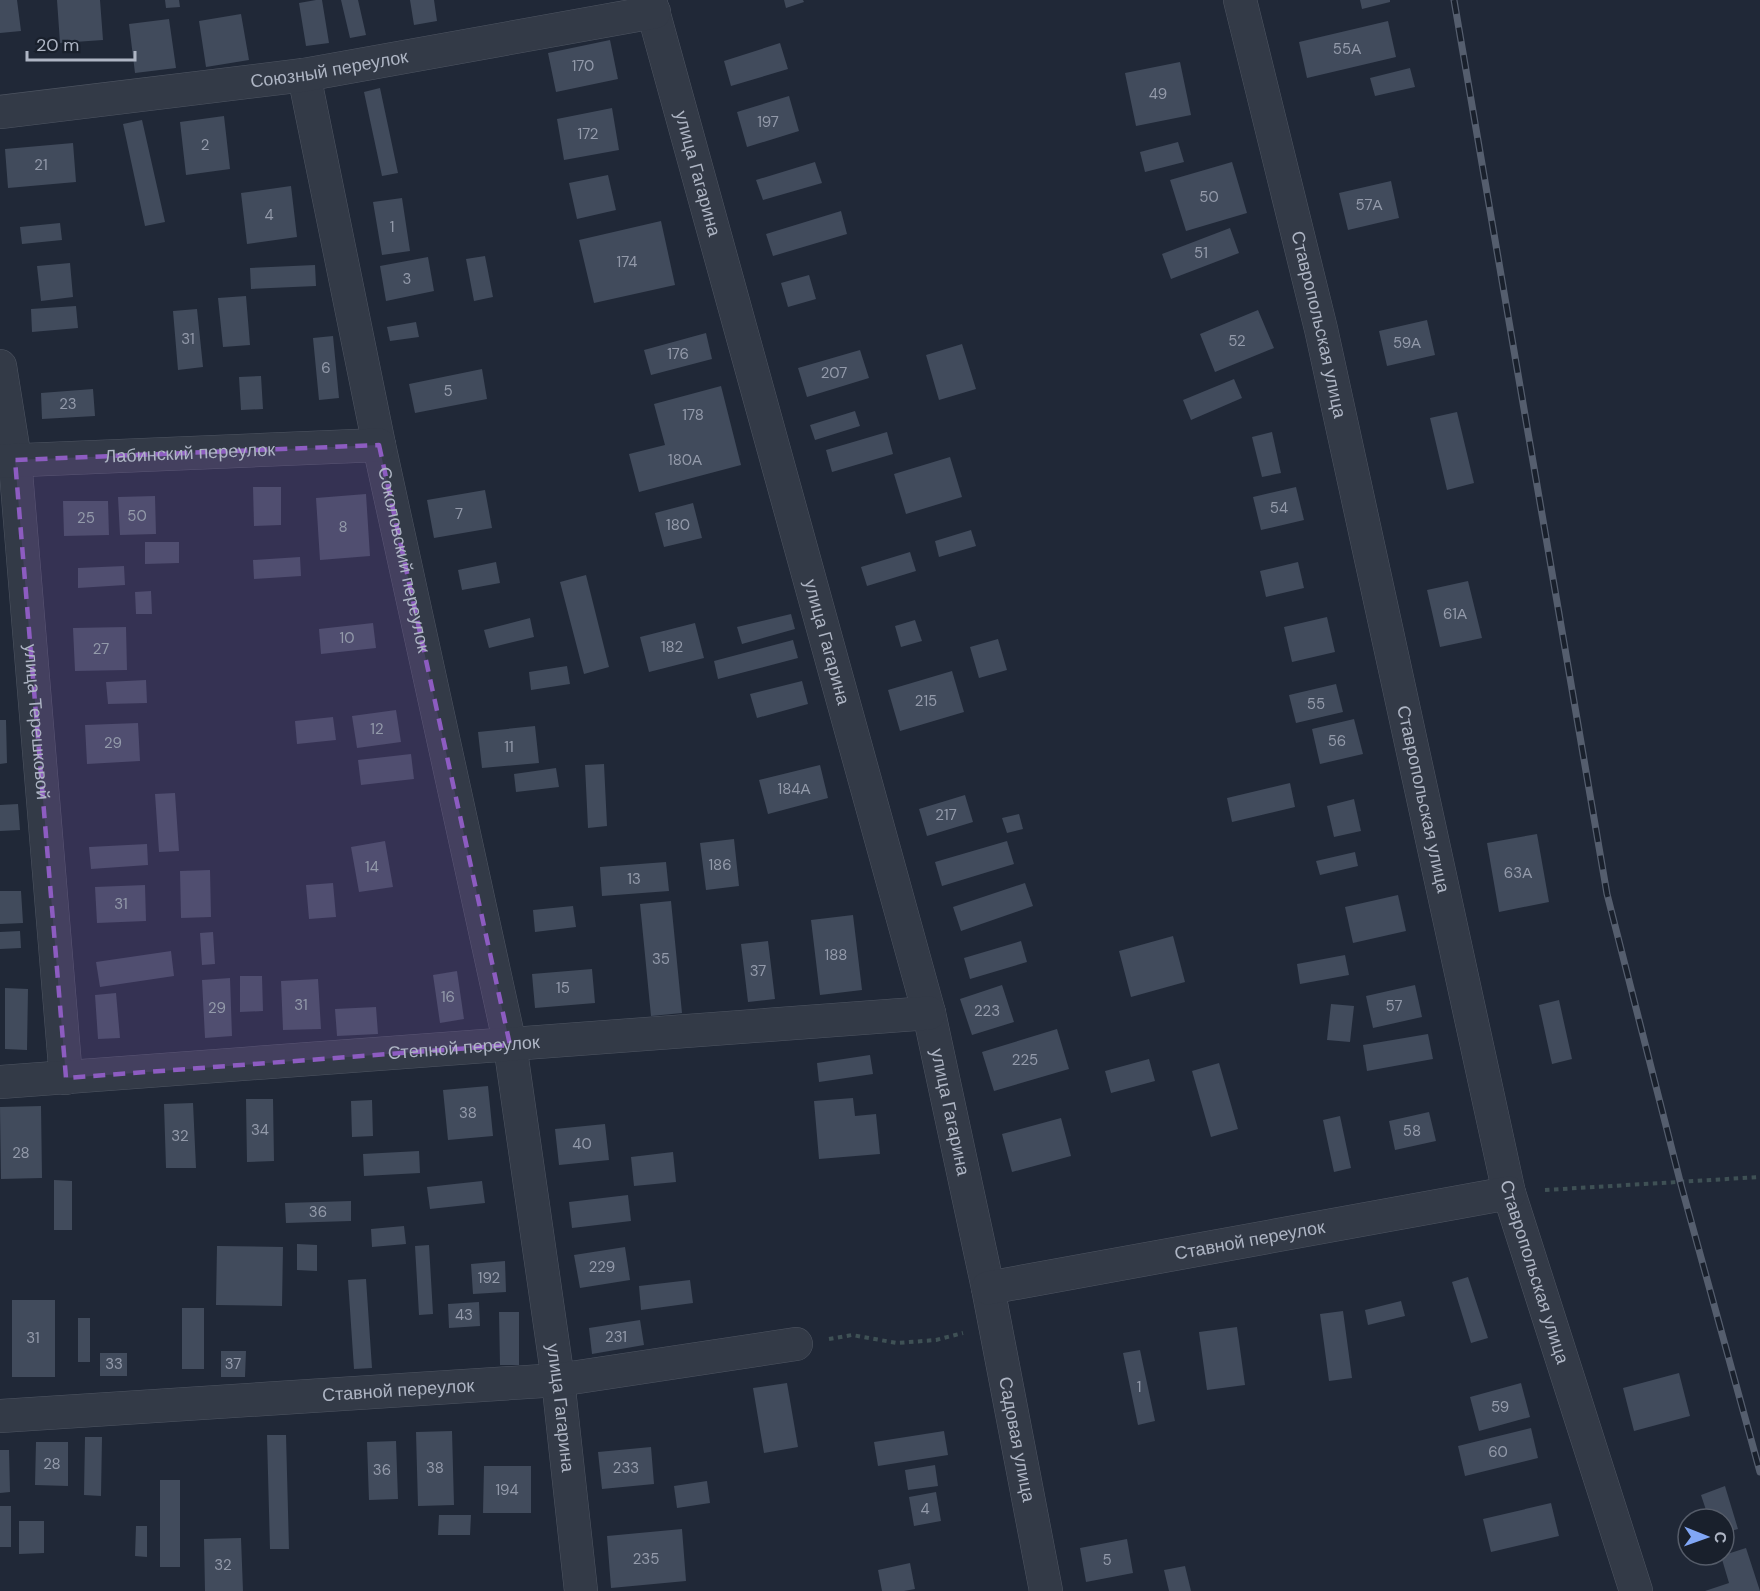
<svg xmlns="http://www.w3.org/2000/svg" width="1760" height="1591" font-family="'DM Sans',sans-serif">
  <rect width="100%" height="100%" fill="#202837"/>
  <path fill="#414b5c" d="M0,0h17l4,31 -21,2z
    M57,0h43l3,40 -43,3z
    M165,0h14l1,7 -14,1z
    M316,0h6l7,43 -23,3 -7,-43z
    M341,0h17l8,35 -16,3z
    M410,0h24l3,21 -23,4z
    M784,0h19l1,2 -18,6z
    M1360,0h30v2l-28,7z
    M241,14l8,46 -43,7 -7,-46z
    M169,19l7,49 -41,5 -6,-49z
    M1388,21l8,36 -89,21 -8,-36z
    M610,40l8,39 -62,13 -8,-39z
    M780,43l8,26 -57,17 -7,-25z
    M1180,62l11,53 -55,11 -11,-53z
    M1410,68l5,19 -40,9 -5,-18z
    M380,88l18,85 -16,3 -18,-84z
    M789,96l10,35 -52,16 -10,-35z
    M612,108l7,42 -55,10 -7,-41z
    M224,116l6,53 -44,6 -6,-53z
    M142,120l23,102 -20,4 -22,-102z
    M1178,142l6,20 -39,10 -5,-20z
    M73,143l3,39 -68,6 -3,-39z
    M815,162l7,21 -59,17 -7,-20z
    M1232,162l15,51 -61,18 -16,-51z
    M608,175l8,35 -39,9 -8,-36z
    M1391,181l8,37 -51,12 -9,-37z
    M291,186l6,51 -50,7 -6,-51z
    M402,198l8,53 -28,4 -9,-53z
    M841,211l6,23 -74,22 -7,-22z
    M661,221l14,64 -81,18 -15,-63z
    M60,223l2,17 -40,4 -2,-17z
    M1230,228l9,25 -68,26 -9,-25z
    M485,256l8,41 -19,4 -8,-42z
    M428,257l6,34 -48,10 -6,-35z
    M70,263l3,34 -32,4 -4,-35z
    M315,265l1,21 -65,3 -1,-21z
    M809,275l7,24 -28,8 -7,-24z
    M246,296l4,49 -27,2 -5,-49z
    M76,306l2,22 -46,4 -1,-23z
    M197,309l6,58 -25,3 -5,-59z
    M1258,310l16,38 -59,24 -15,-38z
    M1427,320l8,35 -48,11 -8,-35z
    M416,322l3,15 -29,4 -3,-14z
    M706,333l6,26 -61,16 -7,-25z
    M333,336l6,62 -20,2 -6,-62z
    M962,344l14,45 -37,11 -13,-45z
    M860,350l9,28 -62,19 -9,-29z
    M482,369l5,30 -72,14 -6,-29z
    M261,376l2,33 -22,1 -2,-33z
    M1234,379l8,19 -51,22 -8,-20z
    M721,386l20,79 -102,27 -10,-38 36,-9 -11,-41z
    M93,389l2,27 -53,3 -1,-26z
    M855,411l5,15 -45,14 -5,-15z
    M1457,412l17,71 -27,7 -17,-72z
    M887,432l6,22 -61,18 -6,-22z
    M1272,432l9,41 -19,4 -10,-40z
    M950,457l12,40 -56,17 -12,-40z
    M253,487h28v38l-27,1z
    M1296,487l8,33 -43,10 -8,-33z
    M485,490l7,38 -58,10 -7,-38z
    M366,494l4,62 -50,4 -4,-62z
    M155,496l1,38 -36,1 -2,-38z
    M63,501h45l1,34 -45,1z
    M693,503l9,35 -38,9 -9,-34z
    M971,530l5,16 -37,11 -4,-16z
    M145,542h34v21l-34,1z
    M910,552l6,19 -49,15 -6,-19z
    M300,557l1,19 -47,3 -1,-19z
    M496,562l4,21 -38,7 -4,-20z
    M1298,562l6,26 -38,9 -6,-26z
    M124,566l1,19 -47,3v-20z
    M586,575l23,92 -25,7 -24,-92z
    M1468,581l14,57 -42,9 -13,-57z
    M151,591l1,23h-16l-1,-22z
    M791,614l4,15 -53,15 -5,-17z
    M1327,617l8,35 -43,10 -8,-35z
    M530,618l4,19 -45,11 -5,-18z
    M915,620l7,21 -21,6 -6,-21z
    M373,623l3,25 -55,6 -2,-25z
    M695,623l9,35 -55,14 -9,-35z
    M126,627l1,43 -52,1 -2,-43z
    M998,639l9,31 -28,8 -9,-31z
    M793,640l5,18 -80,21 -4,-18z
    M567,666l3,18 -39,6 -2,-18z
    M952,671l12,41 -64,19 -12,-41z
    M146,680l1,23 -39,1 -2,-22z
    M802,681l6,23 -51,14 -7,-24z
    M1336,684l7,28 -47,11 -7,-28z
    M396,710l5,32 -44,6 -5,-32z
    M333,717l3,23 -39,4 -2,-23z
    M1354,719l9,35 -43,10 -8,-35z
    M0,720h6l1,43 -7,1z
    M138,723l2,38 -53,3 -2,-39z
    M535,726l4,37 -57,5 -4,-36z
    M411,754l3,25 -53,6 -3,-25z
    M604,764l3,62 -19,2 -3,-63z
    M820,765l8,33 -60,16 -9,-34z
    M556,768l3,19 -43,5 -2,-18z
    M1290,783l5,24 -63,15 -5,-24z
    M175,793l4,58 -20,1 -4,-58z
    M965,795l8,27 -46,14 -8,-27z
    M1354,799l7,32 -27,6 -7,-31z
    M18,804l2,26 -20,1v-26z
    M1019,814l4,15 -16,4 -5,-15z
    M1537,834l12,68 -50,10 -12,-69z
    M734,839l5,47 -33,4 -6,-47z
    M385,841l8,46 -34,5 -8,-45z
    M1007,841l7,23 -72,22 -7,-24z
    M147,844l1,21 -57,4 -2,-22z
    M1355,852l3,14 -38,9 -4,-14z
    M666,862l3,29 -67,5 -2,-29z
    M210,870l1,47 -30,1 -1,-47z
    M333,883l3,34 -27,2 -3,-34z
    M1025,883l8,23 -72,25 -8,-24z
    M145,885l1,36 -49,2 -2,-36z
    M0,891h21l2,32 -23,1z
    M1398,895l8,36 -53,12 -8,-36z
    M671,901l11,112 -31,3 -11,-112z
    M573,906l3,21 -41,5 -2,-22z
    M853,915l9,75 -42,5 -9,-75z
    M20,931l1,17 -21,1v-17z
    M213,932l2,32 -13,1 -2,-32z
    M1173,936l12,46 -54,15 -12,-46z
    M768,941l7,58 -27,3 -7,-58z
    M1021,941l6,21 -57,17 -6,-21z
    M171,951l3,25 -74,11 -4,-25z
    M1345,955l4,20 -49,9 -3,-20z
    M592,969l3,34 -60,5 -3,-34z
    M457,971l7,48 -24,4 -7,-48z
    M240,976h22l1,35 -23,1z
    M230,978l2,58 -27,2 -3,-58z
    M318,979l3,50 -38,1 -2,-49z
    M1002,985l12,37 -42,13 -12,-36z
    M1415,985l7,32 -49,11 -7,-32z
    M5,988l23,1 -1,61 -22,-1z
    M116,993l4,45 -22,1 -3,-44z
    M1559,1000l13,59 -20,5 -13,-59z
    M1331,1004l23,2 -4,36 -23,-2z
    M376,1007l2,27 -41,2 -2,-27z
    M1057,1029l12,40 -75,22 -12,-39z
    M1428,1034l5,25 -66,12 -4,-26z
    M870,1055l3,19 -54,8 -2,-19z
    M1149,1059l6,22 -44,12 -6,-22z
    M1219,1063l19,66 -27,8 -19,-66z
    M488,1086l5,50 -45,4 -5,-50z
    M853,1098l2,18 21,-2 4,40 -61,5 -5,-58z
    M246,1099h27l1,62 -27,1z
    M372,1100l1,36 -21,1 -1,-36z
    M193,1103l3,65h-30l-2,-64z
    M41,1106l1,72 -41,1 -1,-72z
    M1429,1112l7,29 -41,9 -6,-29z
    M1340,1116l11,52 -17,4 -11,-52z
    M1061,1118l10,38 -59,16 -10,-38z
    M605,1124l4,36 -50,5 -4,-36z
    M419,1151l1,22 -56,3 -1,-22z
    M673,1152l3,30 -42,4 -3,-29z
    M54,1180l18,1v49h-18z
    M482,1181l3,22 -55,6 -3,-22z
    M628,1195l3,26 -59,7 -3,-26z
    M351,1201v20l-65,2 -1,-20z
    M404,1226l2,18 -34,3 -1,-18z
    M297,1244l20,1v26l-20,-1z
    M429,1245l4,69 -14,1 -4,-69z
    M217,1246l66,1 -1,59 -66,-1z
    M625,1247l5,33 -50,8 -6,-33z
    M505,1261l1,31 -33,2 -2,-30z
    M1468,1277l20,61 -17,5 -19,-61z
    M366,1279l6,89 -18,1 -6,-89z
    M690,1280l3,23 -52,7 -2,-24z
    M12,1300h43v77h-43z
    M1401,1301l4,15 -37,9 -3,-15z
    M479,1302l1,24 -31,2 -1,-24z
    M182,1308h22v61h-22z
    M1343,1311l9,67 -23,3 -9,-67z
    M499,1312h20v53h-19z
    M78,1318h12v44h-12z
    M640,1320l4,25 -52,9 -3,-26z
    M1237,1327l8,58 -38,5 -8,-58z
    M1140,1350l15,71 -17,4 -15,-72z
    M221,1351h25l-1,26h-24z
    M100,1353h27v23h-27z
    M1679,1373l11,43 -56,15 -11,-43z
    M787,1383l11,64 -34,6 -11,-65z
    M1521,1383l9,34 -51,14 -9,-34z
    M1531,1428l7,30 -73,18 -7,-30z
    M452,1431l2,74 -36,1 -2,-74z
    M944,1431l4,24 -70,11 -4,-24z
    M267,1435h19l3,114h-19z
    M85,1437h17l-1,59 -17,-1z
    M396,1441l2,58 -29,1 -2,-58z
    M36,1442h32v44l-33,-1z
    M651,1447l3,37 -52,5 -4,-37z
    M0,1450h9l1,42 -10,1z
    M935,1465l3,21 -30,4 -3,-20z
    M484,1466h47v47h-48z
    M160,1480h20v87h-20z
    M707,1481l3,22 -33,5 -3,-22z
    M1725,1486l13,43 -14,4v-14h-15l-8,-24z
    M936,1492l5,29 -27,5 -5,-29z
    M1551,1503l8,33 -68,16 -8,-33z
    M0,1506h11v41h-11z
    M439,1515h32l-1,20h-32z
    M19,1521h25v32l-25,1z
    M136,1526h11v31l-12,-1z
    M682,1529l4,52 -75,7 -4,-52z
    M241,1538l2,53h-38l-1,-52z
    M1127,1539l6,34 -47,9 -6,-34z
    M1746,1548l14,43h-55l24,-8 -8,-27z
    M910,1563l5,26 -11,2h-22l-4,-21z
    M1185,1566l6,25h-22l-5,-21z"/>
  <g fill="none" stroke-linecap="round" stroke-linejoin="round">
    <g stroke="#4e5562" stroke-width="34">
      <g id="minor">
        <path id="s1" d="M650,0l279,1013 59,275 58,303"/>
        <path id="s2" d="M1240,0l81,329 188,864 127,398"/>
        <path id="s3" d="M304,75l75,370 131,600 48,335 23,211"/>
        <path id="s4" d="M0,112l304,-37 350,-63"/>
        <path id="s5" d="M0,366l15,94 51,618"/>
        <path id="s6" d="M0,461l379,-16"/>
        <path id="s7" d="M0,1082l929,-69"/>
        <path id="s8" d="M988,1288l521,-95"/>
        <path id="s9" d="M0,1416l558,-36 238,-36"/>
      </g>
    </g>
    <path stroke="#3f5155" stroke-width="4" stroke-dasharray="4.5 4.5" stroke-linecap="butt" d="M1545,1190l215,-13
      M829,1339l23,-4 45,8 39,-3 27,-7"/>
    <use href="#minor" stroke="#333a47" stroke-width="33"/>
    <g stroke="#555e6e" stroke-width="7">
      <path id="rail" d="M1454,0l153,894 73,287 80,291"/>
    </g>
    <use href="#rail" stroke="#19202c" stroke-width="4.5" stroke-dasharray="14" stroke-linecap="butt"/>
  </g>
  <path fill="#8d5cc1" fill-opacity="0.2" stroke="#8d5cc1" stroke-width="4.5" stroke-dasharray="12 8" stroke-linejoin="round" d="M379,445l131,600 -444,33 -51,-618z"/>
  <g text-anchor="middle" stroke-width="5" stroke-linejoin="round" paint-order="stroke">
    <g font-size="15" fill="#939aaa">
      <text x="1347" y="54">55А</text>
      <text x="583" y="71">170</text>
      <text x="1158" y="99">49</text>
      <text x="768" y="127">197</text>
      <text x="588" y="139">172</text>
      <text x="205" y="150">2</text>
      <text x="41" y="170">21</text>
      <text x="1209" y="202">50</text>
      <text x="1369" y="210">57А</text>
      <text x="269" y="220">4</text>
      <text x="392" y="232">1</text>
      <text x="1201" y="258">51</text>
      <text x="627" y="267">174</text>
      <text x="407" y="284">3</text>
      <text x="188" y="344">31</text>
      <text x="1237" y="346">52</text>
      <text x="1407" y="348">59А</text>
      <text x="678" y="359">176</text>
      <text x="326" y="373">6</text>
      <text x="834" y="378">207</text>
      <text x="448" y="396">5</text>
      <text x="68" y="409">23</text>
      <text x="693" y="420">178</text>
      <text x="685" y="465">180А</text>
      <text x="1279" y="513">54</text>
      <text x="459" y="519">7</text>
      <text x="137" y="521">50</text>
      <text x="86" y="523">25</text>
      <text x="678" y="530">180</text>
      <text x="343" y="532">8</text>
      <text x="1455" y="619">61А</text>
      <text x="347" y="643">10</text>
      <text x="672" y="652">182</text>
      <text x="101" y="654">27</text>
      <text x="926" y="706">215</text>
      <text x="1316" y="709">55</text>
      <text x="377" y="734">12</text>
      <text x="1337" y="746">56</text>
      <text x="113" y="748">29</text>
      <text x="509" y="752">11</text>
      <text x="794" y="794">184А</text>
      <text x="946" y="820">217</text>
      <text x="720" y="870">186</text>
      <text x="372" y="872">14</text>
      <text x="1518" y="878">63А</text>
      <text x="634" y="884">13</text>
      <text x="121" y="909">31</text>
      <text x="836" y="960">188</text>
      <text x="661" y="964">35</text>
      <text x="758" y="976">37</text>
      <text x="563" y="993">15</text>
      <text x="448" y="1002">16</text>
      <text x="301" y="1010">31</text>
      <text x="1394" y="1011">57</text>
      <text x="217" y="1013">29</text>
      <text x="987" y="1016">223</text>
      <text x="1025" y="1065">225</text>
      <text x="468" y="1118">38</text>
      <text x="260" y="1135">34</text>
      <text x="1412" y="1136">58</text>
      <text x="180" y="1141">32</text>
      <text x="582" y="1149">40</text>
      <text x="21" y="1158">28</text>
      <text x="318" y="1217">36</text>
      <text x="602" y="1272">229</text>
      <text x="489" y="1283">192</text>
      <text x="464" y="1320">43</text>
      <text x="616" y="1342">231</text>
      <text x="33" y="1343">31</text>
      <text x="114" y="1369">33</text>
      <text x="233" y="1369">37</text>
      <text x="1139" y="1392">1</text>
      <text x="1500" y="1412">59</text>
      <text x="1498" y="1457">60</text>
      <text x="52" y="1469">28</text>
      <text x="435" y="1473">38</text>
      <text x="626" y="1473">233</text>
      <text x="382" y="1475">36</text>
      <text x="507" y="1495">194</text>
      <text x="925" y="1514">4</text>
      <text x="646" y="1564">235</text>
      <text x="1107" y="1565">5</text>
      <text x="223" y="1570">32</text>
    </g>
    <g font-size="18" fill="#aeb5c4" stroke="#19202c">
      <text dy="6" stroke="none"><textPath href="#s4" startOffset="332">Союзный переулок</textPath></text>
      <text dy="6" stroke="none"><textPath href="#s1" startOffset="180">улица Гагарина</textPath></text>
      <text dy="6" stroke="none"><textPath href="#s2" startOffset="334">Ставропольская улица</textPath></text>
      <text dy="6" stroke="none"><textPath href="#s6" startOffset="190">Лабинский переулок</textPath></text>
      <text dy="6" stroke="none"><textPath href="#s3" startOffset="495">Соколовский переулок</textPath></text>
      <text dy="6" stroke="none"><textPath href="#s1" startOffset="666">улица Гагарина</textPath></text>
      <text dy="6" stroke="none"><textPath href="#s5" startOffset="358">улица Терешковой</textPath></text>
      <text dy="6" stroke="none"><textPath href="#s2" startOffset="820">Ставропольская улица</textPath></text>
      <text dy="6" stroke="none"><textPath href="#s7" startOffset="465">Степной переулок</textPath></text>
      <text dy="6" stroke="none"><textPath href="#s1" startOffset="1152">улица Гагарина</textPath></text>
      <text dy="6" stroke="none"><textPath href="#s8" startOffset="266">Ставной переулок</textPath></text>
      <text dy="6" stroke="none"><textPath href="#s2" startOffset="1306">Ставропольская улица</textPath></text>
      <text dy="6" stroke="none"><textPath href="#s9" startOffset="399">Ставной переулок</textPath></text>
      <text dy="6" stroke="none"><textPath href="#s3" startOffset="1358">улица Гагарина</textPath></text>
      <text dy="6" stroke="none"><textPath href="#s1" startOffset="1486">Садовая улица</textPath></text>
    </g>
  </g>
  <g transform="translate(1706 1537) rotate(91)"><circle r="28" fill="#19202c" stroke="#555c69" stroke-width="1.5"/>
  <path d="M0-4.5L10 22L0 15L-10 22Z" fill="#81a7f6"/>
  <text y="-9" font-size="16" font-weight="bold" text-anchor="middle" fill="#aeb5c4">С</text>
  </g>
  <path d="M27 51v9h108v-9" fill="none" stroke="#aeb5c4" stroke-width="3"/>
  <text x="36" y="51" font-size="18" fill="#aeb5c4" stroke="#19202c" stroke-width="4.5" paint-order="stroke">20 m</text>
</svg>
